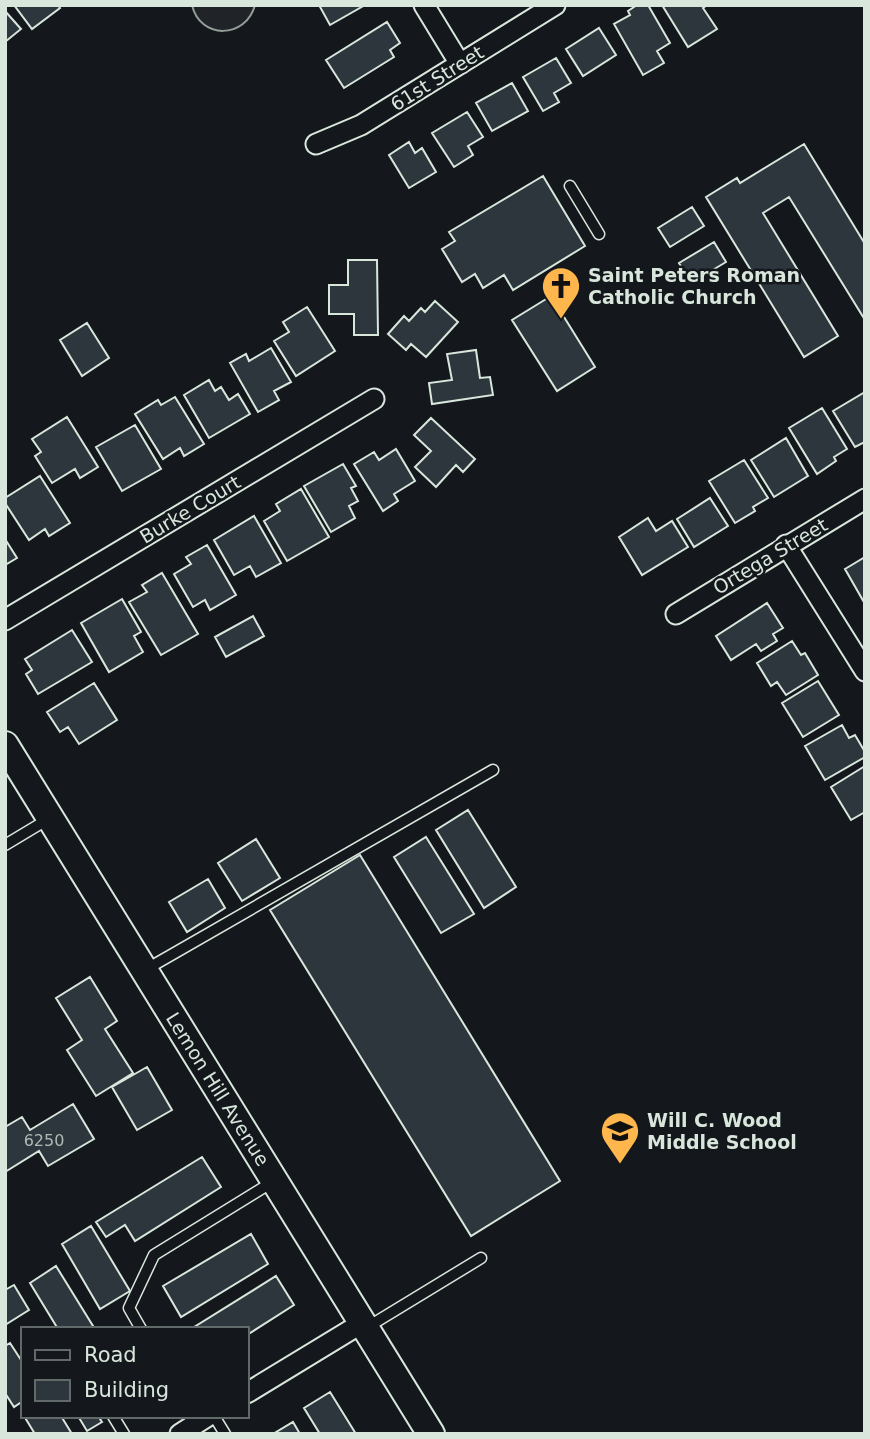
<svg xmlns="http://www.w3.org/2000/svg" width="870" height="1439" font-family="'DejaVu Sans',sans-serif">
  <rect width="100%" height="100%" fill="#14181c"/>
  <path fill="#202428" stroke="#939e99" stroke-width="2" d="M192,5h63c-9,34 -55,35 -63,0z"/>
  <path fill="#2c363c" stroke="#d8e6dc" stroke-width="2" d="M14,5h44l2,3 -28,21z
    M319,5h46l-35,20z
    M637,5h11l22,38 -13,8 7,12 -21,12 -29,-51 16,-9 -2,-4z
    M662,5h45l-4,3 14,21 -29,18z
    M5,11l16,18 -16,13z
    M387,22l13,21 -10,7 4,7 -50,31 -18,-28z
    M599,28l17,27 -33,21 -17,-27z
    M556,58l15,25 -17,10 5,9 -16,9 -20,-34z
    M512,83l16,28 -36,20 -16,-28z
    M467,112l16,25 -15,9 5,9 -19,12 -22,-34z
    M409,142l6,11 7,-5 14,24 -27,16 -20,-33z
    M804,144l61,100v76l-76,-123 -26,16 75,123 -34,21 -98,-160 31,-19 3,5z
    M543,176l42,70 -72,44 -9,-15 -21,13 -8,-14 -13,8 -20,-33 13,-8 -6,-9z
    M692,207l12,19 -34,21 -12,-19z
    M714,242l12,20 -35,21 -12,-20z
    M348,260h29l1,75h-24v-21h-25v-29h19z
    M551,296l44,71 -38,24 -45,-71z
    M435,301l23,21 -32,35 -15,-13 -5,6 -18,-16 16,-18 5,5 12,-13 4,4z
    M307,307l28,44 -39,25 -22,-35 15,-9 -6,-10z
    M87,323l22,35 -27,18 -22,-36z
    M271,348l20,34 -17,9 5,9 -21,12 -28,-49 16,-9 3,7z
    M476,350l4,28 10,-1 3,18 -61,9 -3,-21 23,-3 -5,-26z
    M209,380l6,11 6,-4 8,13 9,-6 12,20 -41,24 -25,-43z
    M865,392v50l-10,5 -22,-36z
    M175,397l29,47 -20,12 -4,-8 -17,11 -28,-45 23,-14 3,5z
    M822,408l25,41 -13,8 2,4 -19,13 -28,-46z
    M67,417l31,50 -18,11 -5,-9 -23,14 -17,-27 6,-4 -9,-13z
    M431,418l44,41 -12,13 -7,-7 -20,22 -21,-20 16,-16 -17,-16z
    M135,425l26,44 -39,22 -26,-44z
    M786,438l22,38 -34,21 -23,-37z
    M396,449l19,32 -21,13 4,7 -15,10 -29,-47 20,-12 5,8z
    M744,460l24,38 -15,9 2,4 -20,12 -26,-42z
    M343,464l13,22 -5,2 7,13 -9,5 6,12 -24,14 -27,-46z
    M40,476l30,47 -21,13 -4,-7 -16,11 -24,-37v-5z
    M301,489l28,48 -42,24 -23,-40 16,-10 -4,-7z
    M710,498l18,28 -34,21 -17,-28z
    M254,516l27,47 -25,14 -6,-11 -16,9 -20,-35z
    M648,518l8,13 16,-10 16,26 -46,28 -23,-38z
    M5,539l12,19 -12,7z
    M207,545l29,50 -26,15 -5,-10 -12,7 -19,-33 17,-10 -5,-7z
    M865,557v47l-20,-35z
    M162,573l36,61 -37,21 -32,-53 18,-10 -5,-7z
    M122,599l19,33 -7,4 9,16 -34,20 -28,-49z
    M767,603l16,25 -10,6 4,7 -16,10 -5,-7 -25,16 -15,-24z
    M253,616l11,20 -38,21 -11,-20z
    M72,630l20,32 -54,32 -12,-20 6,-4 -7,-11z
    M792,641l9,14 4,-2 13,22 -32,20 -9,-13 -6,4 -14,-23z
    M818,681l21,34 -36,22 -21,-34z
    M94,683l23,37 -38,24 -11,-17 -8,5 -13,-20z
    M842,725l7,13 6,-3 10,17v5l-40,23 -20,-34z
    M865,766v46l-14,8 -20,-33z
    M468,810l48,77 -32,21 -48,-78z
    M426,837l48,77 -33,19 -47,-76z
    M256,839l24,39 -38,23 -24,-38z
    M360,855l200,326 -89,55 -201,-326z
    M208,879l17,29 -38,24 -18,-30z
    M90,977l27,44 -12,8 28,44 -37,23 -29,-46 15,-10 -26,-42z
    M147,1067l25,43 -35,20 -25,-43z
    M73,1104l21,35 -46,27 -9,-15 -34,21v-45l17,-10 8,13z
    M202,1157l19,30 -86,54 -10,-16 -19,12 -10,-15z
    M91,1226l39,65 -30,18 -38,-65z
    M251,1234l17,30 -87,53 -18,-31z
    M56,1266l37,60 -5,3h-30l-28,-46z
    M276,1276l18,29 -47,30v-6h-56z
    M14,1285l15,25 -24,15v-35z
    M10,1343l13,20v38l-9,6 -9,-14v-47z
    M330,1392l26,42h-36l-16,-26z
    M24,1416h37l11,18h-37z
    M78,1416h20l4,6 -15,9z
    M293,1422l7,12h-27z"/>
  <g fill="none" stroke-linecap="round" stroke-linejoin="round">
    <g stroke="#d8e6dc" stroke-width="13">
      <path id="lane" d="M570,186l29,48
        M5,845l45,-27
        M145,970l348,-200
        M366,1328l115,-70
        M141,1329l-12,-21 25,-53 120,-74
        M113,1416l11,18
        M214,1416l11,18"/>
    </g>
    <g stroke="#d8e6dc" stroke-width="23">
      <path id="street" d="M424,5l36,59
        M316,144l45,-19 194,-120
        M786,545l79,126
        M676,614l189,-115
        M5,620l369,-221
        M247,1393l115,-70
        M180,1434l28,-18"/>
    </g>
    <g stroke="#d8e6dc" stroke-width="30">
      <path id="secondary" d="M5,745l426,689"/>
    </g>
    <use href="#lane" stroke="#14181c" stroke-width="10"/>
    <use href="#street" stroke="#14181c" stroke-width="19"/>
    <use href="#secondary" stroke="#14181c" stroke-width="26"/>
  </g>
  <defs>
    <g id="church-pin" transform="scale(2.0125)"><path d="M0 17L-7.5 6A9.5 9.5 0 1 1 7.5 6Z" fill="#ffb74d" stroke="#14181c"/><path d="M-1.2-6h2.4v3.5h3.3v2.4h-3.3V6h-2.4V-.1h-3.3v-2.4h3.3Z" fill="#111"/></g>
    <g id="school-pin" transform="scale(2.0125)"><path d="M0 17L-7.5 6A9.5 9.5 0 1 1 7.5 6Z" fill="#ffb74d" stroke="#14181c"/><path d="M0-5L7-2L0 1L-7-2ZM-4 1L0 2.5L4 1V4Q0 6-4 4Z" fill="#111"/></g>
  </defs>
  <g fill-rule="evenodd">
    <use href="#church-pin" x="561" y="286"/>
    <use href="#school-pin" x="620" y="1131"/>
  </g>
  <g text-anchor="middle" stroke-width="5" stroke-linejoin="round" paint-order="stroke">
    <g font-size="16" fill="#adbab4">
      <text x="44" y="1146">6250</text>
    </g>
    <g font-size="19" fill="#d8e6dc" stroke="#14181c">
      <text transform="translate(437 78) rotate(-32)" y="7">61st Street</text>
      <text transform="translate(190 509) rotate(-31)" y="7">Burke Court</text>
      <text transform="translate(770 556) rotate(-31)" y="7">Ortega Street</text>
      <text transform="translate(218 1089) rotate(58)" y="7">Lemon Hill Avenue</text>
    </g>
    <g font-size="19" font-weight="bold" fill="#d8e6dc" stroke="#14181c" text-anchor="start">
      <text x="588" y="282">Saint Peters Roman<tspan x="588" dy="22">Catholic Church</tspan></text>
      <text x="647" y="1127">Will C. Wood<tspan x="647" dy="22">Middle School</tspan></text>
    </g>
  </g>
  <rect width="870" height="1439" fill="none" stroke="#d8e6dc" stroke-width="14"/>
  <rect x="21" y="1327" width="228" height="91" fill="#14181c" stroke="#626a69" stroke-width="2"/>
  <rect x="35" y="1350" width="35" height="10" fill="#14181c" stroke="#626a69" stroke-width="2"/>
  <text x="84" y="1362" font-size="21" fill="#d8e6dc">Road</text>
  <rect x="35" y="1380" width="35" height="21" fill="#2c363c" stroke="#626a69" stroke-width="2"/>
  <text x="84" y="1397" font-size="21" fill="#d8e6dc">Building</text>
</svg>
